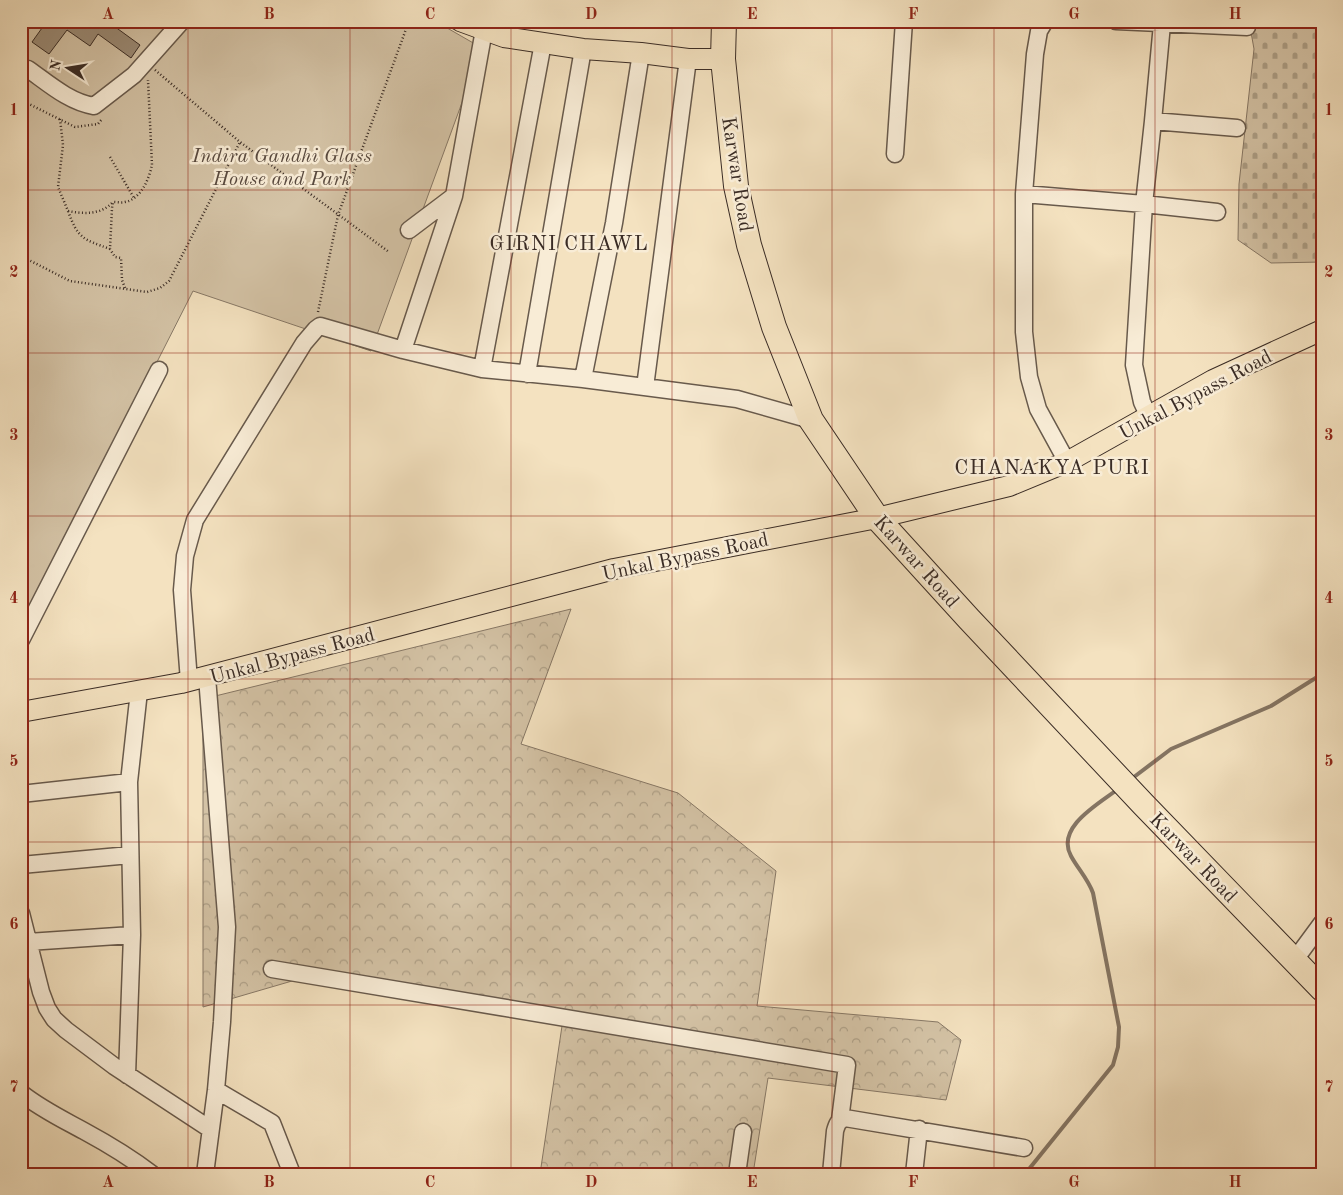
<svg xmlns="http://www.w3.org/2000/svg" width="1343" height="1195" font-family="'Old Standard TT',serif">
  <defs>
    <pattern id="forest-crowns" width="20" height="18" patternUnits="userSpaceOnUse" patternTransform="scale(1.25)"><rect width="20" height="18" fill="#d4c3a6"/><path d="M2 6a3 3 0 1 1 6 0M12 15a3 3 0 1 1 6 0" fill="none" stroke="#ad9f87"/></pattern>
    <pattern id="cemetery-stones" width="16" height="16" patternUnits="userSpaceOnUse" patternTransform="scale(1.25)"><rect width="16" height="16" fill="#d4c3a6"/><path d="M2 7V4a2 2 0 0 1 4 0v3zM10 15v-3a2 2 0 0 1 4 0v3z" fill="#ad9f87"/></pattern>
  </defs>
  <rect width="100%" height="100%" fill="#f4e2c0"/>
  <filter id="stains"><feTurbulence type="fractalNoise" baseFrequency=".004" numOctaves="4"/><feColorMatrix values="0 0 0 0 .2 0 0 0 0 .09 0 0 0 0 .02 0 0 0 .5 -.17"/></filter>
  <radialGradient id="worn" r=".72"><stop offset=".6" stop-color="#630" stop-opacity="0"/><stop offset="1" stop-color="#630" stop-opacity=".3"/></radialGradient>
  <path fill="#d4c3a6" stroke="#877866" d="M21,21h414l47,27 -111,303 -178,-60 -172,339z"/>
  <path fill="url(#forest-crowns)" stroke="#877866" d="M571,609l-50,135 157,49 98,78 -19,135 181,16 23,18 -15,60 -178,-22 -15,96h-213l22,-148 -246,-52 -113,33v-308z"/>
  <path fill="url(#cemetery-stones)" stroke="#877866" d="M1249,21h73v241l-51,1 -33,-23 1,-56 15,-135z"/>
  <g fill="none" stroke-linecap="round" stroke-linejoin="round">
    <path stroke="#847462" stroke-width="4" d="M1130,780l41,-31 100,-43 51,-32
      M21,1171l8,3
      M1025,1174l88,-109 5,-18 1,-20 -26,-134c-5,-14 -15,-24 -22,-37 -16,-29 29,-53 47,-67"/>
  </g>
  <path fill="#9b8b76" stroke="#3a2c25" d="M47,21h60l33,24 -9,13 -33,-24 -8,12 -23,-16 -18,24 -17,-12z"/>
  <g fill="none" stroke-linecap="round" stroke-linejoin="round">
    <g stroke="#685a4c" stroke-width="19">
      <path id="minor" d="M1045,21l-6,10 -4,23 -11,140v138l5,45 9,32 29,53
        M1116,21l131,6
        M28,69c20,14 41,33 66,37l40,-31 48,-54
        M1153,121l9,-97
        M895,154l9,-133
        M1024,194l120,10 73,8
        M409,230l45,-34
        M403,350l51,-154 30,-166
        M482,369l61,-326
        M527,374l56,-325
        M583,379l31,-156 27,-170
        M645,387l43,-328
        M1149,417l-7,-15 -8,-37 10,-161 9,-83 84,7
        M21,640l138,-270
        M189,681l-7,-91 3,-34 10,-36 109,-177 12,-14 4,-3 83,24 79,19 101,10 154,20 74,21
        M21,794l108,-12
        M21,865l109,-10
        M21,913l20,79 6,16 7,11 12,11 48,36 96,63
        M28,942l104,-7
        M1294,961l28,-38
        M272,969l575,96 -7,55
        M127,1075l5,-140 -3,-153 10,-91
        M216,1090l56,33 20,51
        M21,1093c20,16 41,26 63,38 24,13 47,27 68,43
        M205,1174l11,-84 6,-68 5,-95 -20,-250
        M737,1174l6,-42
        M831,1174l4,-43c2,-7 3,-10 10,-13l179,30
        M914,1174l5,-45"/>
    </g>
    <g stroke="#3a2c25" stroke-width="22">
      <path id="major" d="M460,21l44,16 79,12 58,4 47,6h35
        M21,712l160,-29 433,-114 263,-51 132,-32 58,-24 146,-82 109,-50"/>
    </g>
    <g stroke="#3a2c25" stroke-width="26">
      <path id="highway" d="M724,21l-1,38 13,127 13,59 25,82 37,93 66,98 92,101 174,185 179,185"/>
    </g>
    <path stroke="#3a2c25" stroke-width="2.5" stroke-dasharray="1 2.5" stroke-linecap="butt" d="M155,70l85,72 149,110
      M21,100l54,27 23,-3 4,-5
      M60,119l3,26 -5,42 10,24c16,3 33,4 45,-9
      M110,157l24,41
      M68,211c10,28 15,28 42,38
      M21,256l49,25 77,11 13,-4 9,-7 71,-139
      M125,288l-3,-8 -1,-22 -6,-1 -5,-8 2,-41 1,-6c4,0 8,1 12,0 16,-3 24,-23 27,-37l-4,-85
      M318,312l20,-97 71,-194"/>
    <use href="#minor" stroke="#f8ecd6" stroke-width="16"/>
    <use href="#major" stroke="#f4e2c0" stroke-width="20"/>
    <use href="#highway" stroke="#f4e2c0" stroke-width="24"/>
  </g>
  <path fill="none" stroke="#8f2418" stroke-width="1" stroke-opacity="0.55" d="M188,21v1153M350,21v1153M511,21v1153M672,21v1153M832,21v1153M994,21v1153M1155,21v1153M21,190h1301M21,353h1301M21,516h1301M21,679h1301M21,842h1301M21,1005h1301"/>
  <g text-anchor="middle" stroke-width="5" stroke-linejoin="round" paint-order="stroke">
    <g font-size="20" font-style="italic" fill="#594a3f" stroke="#f8ecd6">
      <text x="282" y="162">Indira Gandhi Glass<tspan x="282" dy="23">House and Park</tspan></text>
    </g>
    <g font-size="20" fill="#3a2c25" stroke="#f8ecd6">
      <text transform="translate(738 174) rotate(81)" y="7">Karwar Road</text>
      <text transform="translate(1195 394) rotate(-28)" y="7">Unkal Bypass Road</text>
      <text transform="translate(685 556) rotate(-12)" y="7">Unkal Bypass Road</text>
      <text transform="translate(917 561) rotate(48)" y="7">Karwar Road</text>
      <text transform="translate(292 655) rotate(-15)" y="7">Unkal Bypass Road</text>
      <text transform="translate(1194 857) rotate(46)" y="7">Karwar Road</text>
    </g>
    <g font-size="21" letter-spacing="1" fill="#3a2c25" stroke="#f8ecd6">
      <text x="569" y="250">GIRNI CHAWL</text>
      <text x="1052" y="474">CHANAKYA PURI</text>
    </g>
  </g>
  <rect width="1343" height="1195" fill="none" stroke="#f4e2c0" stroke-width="55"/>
  <g transform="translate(68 68) rotate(282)" stroke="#f8ecd6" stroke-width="4" paint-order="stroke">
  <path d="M0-4L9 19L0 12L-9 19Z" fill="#3a2c25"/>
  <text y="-8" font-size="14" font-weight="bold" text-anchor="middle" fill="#3a2c25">N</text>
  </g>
  <rect x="28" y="28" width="1288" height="1140" fill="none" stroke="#8f2418" stroke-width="2"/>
  <g font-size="16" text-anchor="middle" font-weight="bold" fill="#8f2418">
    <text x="108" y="19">A</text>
    <text x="269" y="19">B</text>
    <text x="430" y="19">C</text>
    <text x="591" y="19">D</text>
    <text x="752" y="19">E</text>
    <text x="913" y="19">F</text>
    <text x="1074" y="19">G</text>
    <text x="1235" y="19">H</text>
    <text x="14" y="115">1</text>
    <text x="1329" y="115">1</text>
    <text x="14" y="277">2</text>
    <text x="1329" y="277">2</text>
    <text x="14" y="440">3</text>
    <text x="1329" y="440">3</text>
    <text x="14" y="603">4</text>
    <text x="1329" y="603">4</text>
    <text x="14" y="766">5</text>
    <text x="1329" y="766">5</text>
    <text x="14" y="929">6</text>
    <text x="1329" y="929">6</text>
    <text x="14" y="1092">7</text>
    <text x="1329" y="1092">7</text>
    <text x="108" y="1187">A</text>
    <text x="269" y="1187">B</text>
    <text x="430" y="1187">C</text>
    <text x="591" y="1187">D</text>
    <text x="752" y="1187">E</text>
    <text x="913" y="1187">F</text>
    <text x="1074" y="1187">G</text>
    <text x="1235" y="1187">H</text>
  </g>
  <rect width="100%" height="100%" filter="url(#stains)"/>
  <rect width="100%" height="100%" fill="url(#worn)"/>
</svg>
